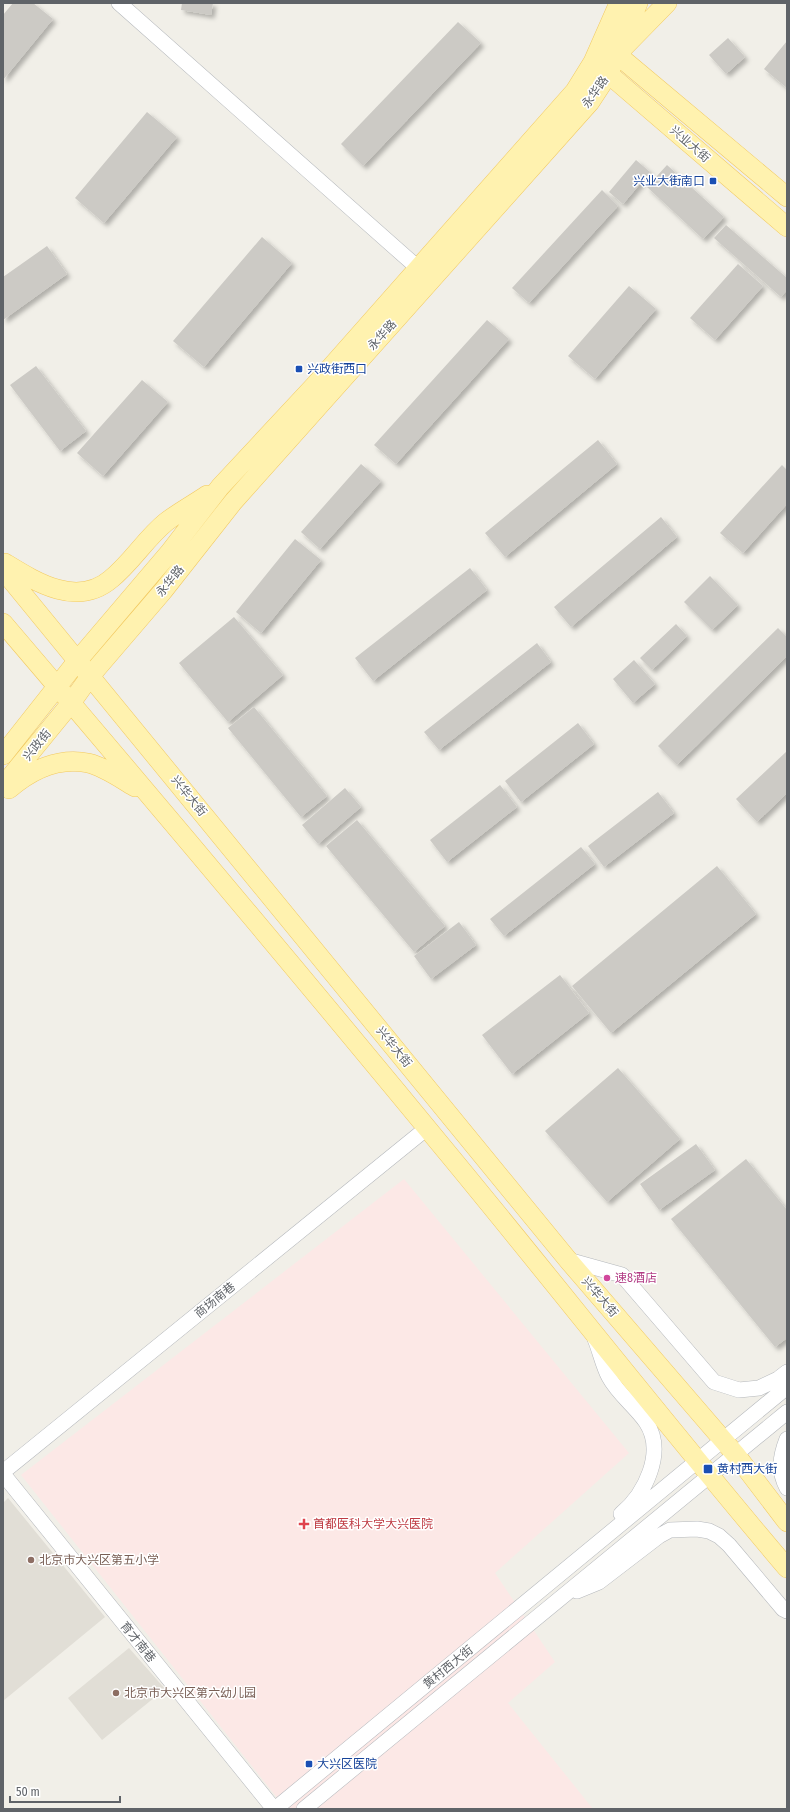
<svg xmlns="http://www.w3.org/2000/svg" width="790" height="1812" font-family="'Fira Sans Condensed','Noto Sans SC',sans-serif">
  <defs>
    <filter id="shadow"><feDropShadow dx="3.5" dy="3.5" stdDeviation="2" flood-color="#0004"/></filter>
  </defs>
  <rect width="100%" height="100%" fill="#f1efe8"/>
  <path fill="#e1ded6" d="M8,1498l97,119 -102,84v-198z
    M129,1648l36,41 -63,51 -34,-42z"/>
  <path fill="#fce8e6" d="M404,1179l225,274 -134,120 60,89 -47,41 85,106h-307l-265,-334z"/>
  <path fill="#cccac5" filter="url(#shadow)" d="M13,3h20l20,16 -50,61v-65z
    M182,3h31l-2,12 -30,-5z
    M458,22l23,21 -118,123 -22,-22z
    M728,38l17,19 -19,17 -17,-19z
    M787,41v47l-23,-19z
    M147,112l30,25 -73,86 -29,-25z
    M636,160l14,12 -27,32 -14,-12z
    M667,165l57,52 -21,22 -56,-52z
    M602,190l16,16 -89,97 -17,-15z
    M726,225l61,53v12l-6,7 -67,-59z
    M262,237l30,26 -88,104 -31,-26z
    M47,246l20,28 -64,46v-43z
    M738,264l25,22 -48,54 -25,-22z
    M629,286l27,23 -61,70 -27,-23z
    M487,320l22,19 -113,125 -22,-19z
    M36,366l50,65 -26,20 -50,-66z
    M142,380l26,22 -65,74 -26,-23z
    M598,440l19,24 -112,93 -20,-24z
    M361,464l20,17 -61,68 -19,-17z
    M782,465l5,5v34l-44,49 -23,-20z
    M661,517l16,20 -106,90 -17,-20z
    M295,539l26,21 -60,73 -25,-21z
    M470,568l17,22 -114,91 -18,-23z
    M710,576l28,29 -26,25 -28,-28z
    M234,617l49,58 -55,47 -49,-59z
    M676,624l11,12 -35,34 -12,-12z
    M778,628l9,9v19l-110,109 -19,-19z
    M537,643l14,19 -112,88 -15,-18z
    M634,660l21,24 -22,19 -20,-24z
    M254,707l73,89 -26,21 -73,-89z
    M578,723l16,21 -73,58 -16,-21z
    M787,751v42l-30,29 -21,-23z
    M500,785l17,22 -70,55 -17,-22z
    M345,788l16,19 -43,37 -16,-19z
    M658,792l16,21 -70,54 -16,-21z
    M357,820l88,106 -31,26 -88,-106z
    M581,847l14,17 -91,72 -14,-17z
    M717,866l39,48 -145,119 -39,-47z
    M459,922l17,23 -45,34 -17,-23z
    M560,975l29,38 -77,61 -30,-39z
    M618,1068l62,71 -73,63 -62,-71z
    M696,1144l19,26 -56,40 -19,-26z
    M746,1159l41,51v128l-12,9 -104,-128z"/>
  <g fill="none" stroke-linecap="round" stroke-linejoin="round">
    <g stroke="#b5b8bc" stroke-width="16">
      <path id="minor" d="M119,3l299,265
        M568,1260l54,15 92,107 25,8 20,-2 19,-9 9,-7
        M595,1339c5,12 8,27 14,38 9,17 26,29 37,45 20,30 -1,72 -25,92
        M787,1439c-7,18 -9,32 0,49
        M3,1472l424,-344
        M3,1474l271,335
        M577,1591l22,-9 60,-46 11,-6 27,-1 12,2 10,5 10,9 54,64 4,2
        M275,1809l512,-422
        M304,1809l483,-397"/>
    </g>
    <g stroke="#f2c960" stroke-width="20">
      <path id="major" d="M608,47l179,150
        M624,47l43,-44
        M598,65l189,162
        M5,563c31,19 72,45 106,16 21,-17 35,-41 55,-57 13,-10 28,-18 41,-27
        M3,570l565,690 168,195 51,67
        M3,623c152,178 303,358 452,539 111,135 219,273 332,406
        M3,755l75,-95 91,-107 51,-66 95,-102 260,-294 18,-29 26,-59
        M3,786l68,-83 20,-28 72,-84 70,-89 357,-400 19,-29 29,-70
        M9,789c22,-19 50,-32 79,-26 17,4 33,16 47,24"/>
    </g>
    <use href="#minor" stroke="#fff" stroke-width="15"/>
    <use href="#major" stroke="#fff2af" stroke-width="19"/>
  </g>
  <g fill="#1a4fb4" stroke="#fff" stroke-width="1.5">
    <rect x="709" y="177" width="8" height="8" rx="2"/>
    <rect x="295" y="365" width="8" height="8" rx="2"/>
    <rect x="703" y="1464" width="10" height="10" rx="2"/>
    <rect x="305" y="1760" width="8" height="8" rx="2"/>
  </g>
  <circle fill="#d1479c" stroke="#fff" stroke-width="1.5" cx="607" cy="1278" r="4"/>
  <path fill="#e0444e" stroke="#fff" stroke-width="1.5" d="M302 1518h4v4h4v4h-4v4h-4v-4h-4v-4h4z"/>
  <g fill="#8d6e63" stroke="#fff" stroke-width="1.5">
    <circle cx="31" cy="1560" r="4"/>
    <circle cx="116" cy="1693" r="4"/>
  </g>
  <g text-anchor="middle" stroke-width="3" stroke-linejoin="round" paint-order="stroke">
    <g font-size="12" fill="#5f6368" stroke="#fff">
      <text transform="translate(595 92) rotate(-55)" y="4">永华路</text>
      <text transform="translate(690 144) rotate(41)" y="4">兴业大街</text>
      <text transform="translate(382 335) rotate(-48)" y="4">永华路</text>
      <text transform="translate(170 581) rotate(-51)" y="4">永华路</text>
      <text transform="translate(37 745) rotate(-51)" y="4">兴政街</text>
      <text transform="translate(189 796) rotate(51)" y="4">兴华大街</text>
      <text transform="translate(394 1047) rotate(51)" y="4">兴华大街</text>
      <text transform="translate(600 1297) rotate(49)" y="4">兴华大街</text>
      <text transform="translate(215 1300) rotate(-39)" y="4">商场南巷</text>
      <text transform="translate(138 1642) rotate(51)" y="4">育才南巷</text>
      <text transform="translate(448 1667) rotate(-39)" y="4">黄村西大街</text>
    </g>
    <g font-size="12" fill="#164399" stroke="#fff" text-anchor="start">
      <text x="705" y="185" text-anchor="end">兴业大街南口</text>
      <text x="307" y="373">兴政街西口</text>
      <text x="717" y="1473">黄村西大街</text>
      <text x="317" y="1768">大兴区医院</text>
    </g>
    <g font-size="12" fill="#b23c85" stroke="#fff" text-anchor="start">
      <text x="615" y="1282">速8酒店</text>
    </g>
    <g font-size="12" fill="#be3a42" stroke="#fff" text-anchor="start">
      <text x="313" y="1528">首都医科大学大兴医院</text>
    </g>
    <g font-size="12" fill="#785e54" stroke="#fff" text-anchor="start">
      <text x="39" y="1564">北京市大兴区第五小学</text>
      <text x="124" y="1697">北京市大兴区第六幼儿园</text>
    </g>
  </g>
  <rect width="790" height="1812" fill="none" stroke="#5f6368" stroke-width="8"/>
  <path d="M10 1796v6h110v-6" fill="none" stroke="#5f6368" stroke-width="2"/>
  <text x="16" y="1796" font-size="12" fill="#5f6368" stroke="#ffffff" stroke-width="3" paint-order="stroke">50 m</text>
</svg>
